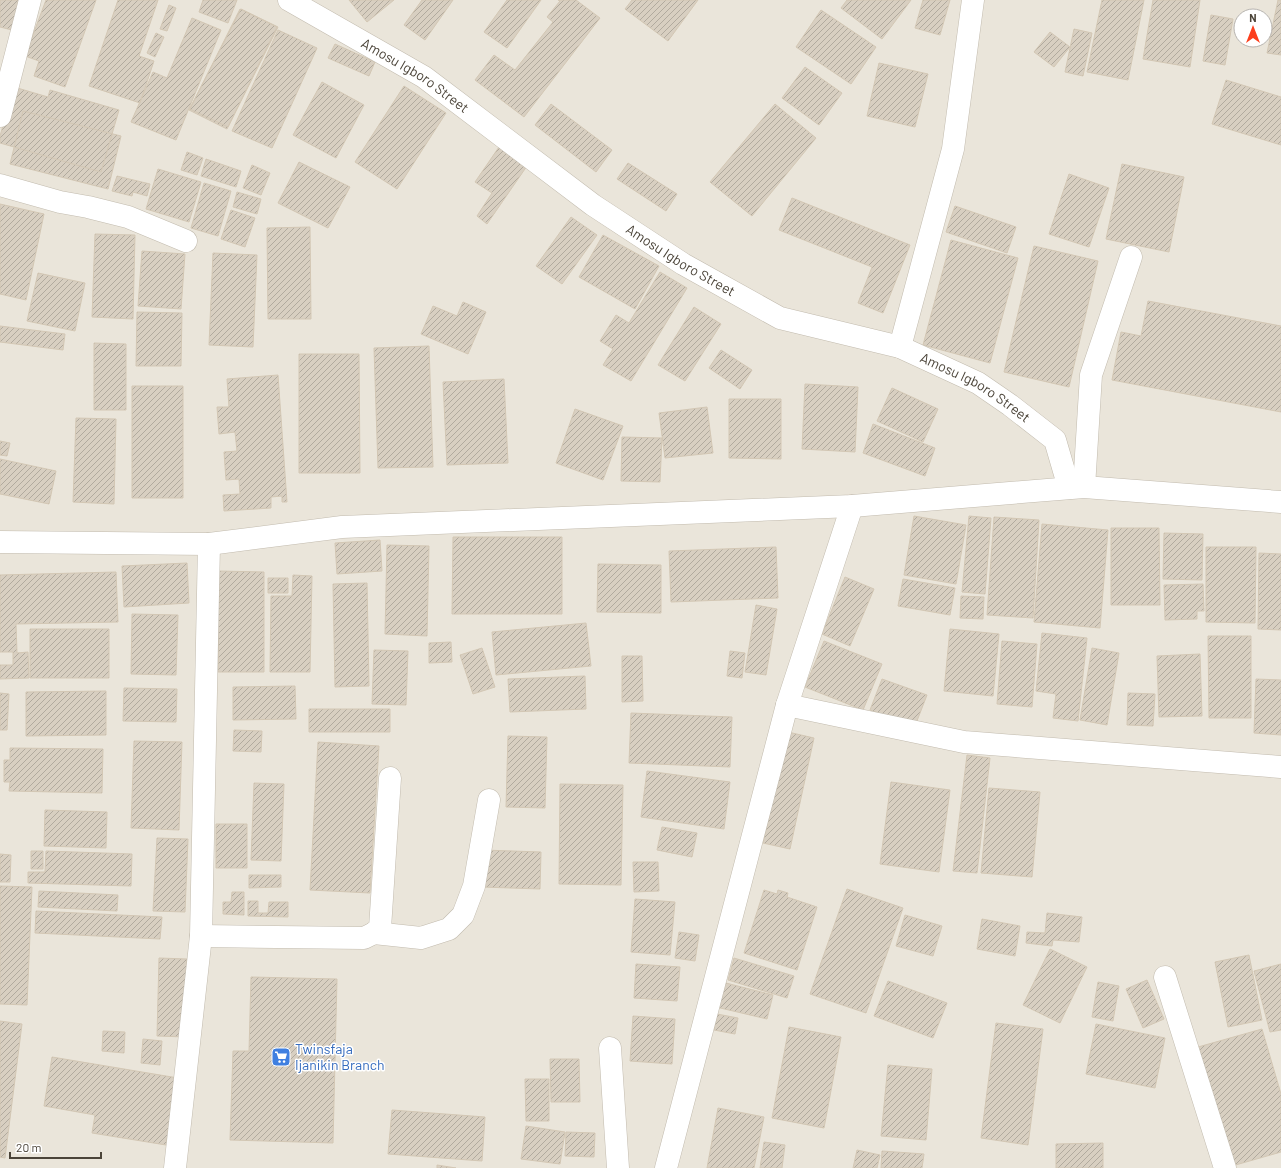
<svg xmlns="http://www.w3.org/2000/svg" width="1281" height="1168" font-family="Barlow,sans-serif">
  <defs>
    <pattern id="building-hatch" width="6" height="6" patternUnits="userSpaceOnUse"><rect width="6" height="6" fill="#d8cfc1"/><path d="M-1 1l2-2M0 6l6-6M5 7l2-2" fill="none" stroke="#b1aa9e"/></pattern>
  </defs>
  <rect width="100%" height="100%" fill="#f6f3ec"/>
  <path fill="#eae5da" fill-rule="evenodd" d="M0,0h1281v1168h-1281zM1241,16h24v24h-24z"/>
  <path fill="url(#building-hatch)" stroke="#d3c7b4" d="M0,0h19l-7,30 -12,-3z
    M46,0h50l-31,87 -31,-11 5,-15 -14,-5z
    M118,0h40l-19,56 15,5 -14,42 -51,-17z
    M203,0h34l-9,23 -29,-11z
    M349,0h45l-27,22z
    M422,0h31l-28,40 -21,-15z
    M507,0h34l-34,48 -23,-16z
    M558,0h18l24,18 -76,99 -49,-37 19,-25 21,15 38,-48 -6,-5 13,-16z
    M632,0h66l-30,41 -43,-32z
    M847,0h64l-29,39 -41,-31z
    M923,0h27l-10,35 -25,-7z
    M1102,0h42l-16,80 -41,-8z
    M1153,0h47l-10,67 -47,-8z
    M1278,0h3v55l-14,-2z
    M169,5l7,3 -9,23 -7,-2z
    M240,9l37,18 -49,100 -38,-18z
    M241,9l37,18 -51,102 -38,-19z
    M821,10l55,37 -25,37 -55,-37z
    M1211,15l22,4 -8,46 -22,-4z
    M192,18l29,12 -45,110 -45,-18 22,-50 14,6z
    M1074,29l18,4 -9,43 -18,-4z
    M278,30l39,18 -45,100 -40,-17z
    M1050,32l20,15 -16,20 -20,-15z
    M156,33l8,4 -9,20 -8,-4z
    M335,44l40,18 -6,14 -41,-18z
    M879,63l49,11 -13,53 -48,-11z
    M805,67l37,26 -23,32 -37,-27z
    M1226,80l55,17v48l-69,-21z
    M322,82l42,23 -28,53 -43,-23z
    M404,86l42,27 -49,76 -42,-27z
    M14,87l34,10 2,-7 69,20 -18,62 -101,-29v-7z
    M551,104l61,46 -16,22 -61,-47z
    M775,104l41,34 -64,78 -42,-34z
    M23,111l98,25 -13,53 -98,-25z
    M499,147l28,19 -40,58 -10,-8 15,-23 -17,-11z
    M187,152l16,6 -6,17 -16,-5z
    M206,159l35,12 -5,16 -35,-11z
    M299,162l51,25 -22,41 -50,-25z
    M628,163l49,31 -11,17 -49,-32z
    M1122,164l62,13 -15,75 -63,-13z
    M252,165l18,8 -9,22 -18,-7z
    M158,169l43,13 -12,40 -43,-13z
    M1069,174l40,14 -20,59 -40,-13z
    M117,176l33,8 -3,12 -14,-4 -1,4 -20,-5z
    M204,183l27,8 -13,45 -27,-8z
    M237,192l24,7 -4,15 -24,-7z
    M792,198l118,47 -27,68 -25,-10 14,-36 -93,-37z
    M0,204l44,10 -18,86 -26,-6z
    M955,206l61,21 -9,26 -61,-21z
    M231,210l24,8 -10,29 -24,-8z
    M571,217l26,18 -35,49 -26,-18z
    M310,227l1,92h-43l-1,-91z
    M95,234l40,1 -2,84 -41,-2z
    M603,235l56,31 -24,43 -56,-32z
    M951,240l67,18 -28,105 -67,-18z
    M1034,246l64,15 -29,126 -65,-15z
    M142,251l43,3 -4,55 -43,-3z
    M213,253l44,2 -4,92 -44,-2z
    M660,272l27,16 -56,93 -28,-16 10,-16 -13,-8 16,-26 13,8z
    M38,273l47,10 -10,48 -48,-10z
    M1148,301l133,25v86l-169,-32 9,-48 20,4z
    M463,302l23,10 -18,42 -47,-20 12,-28 24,10z
    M694,307l27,17 -36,57 -27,-16z
    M137,312l45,1 -1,53h-45z
    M0,326l65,8 -2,16 -63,-8z
    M94,343l32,1v66h-32z
    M429,346l4,121 -55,1 -4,-120z
    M721,350l31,20 -12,19 -31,-21z
    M299,354h60l1,119h-61z
    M278,375l9,127h-5v-6l-11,1v11l-47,3 -1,-16 17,-1 -1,-15 -13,1 -2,-28 13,-1 -2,-19 -16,2 -2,-27h12l-2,-28z
    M504,379l4,84 -61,2 -4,-83z
    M805,384l53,3 -3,65 -53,-3z
    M132,386h51v112h-51z
    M892,388l46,21 -15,33 -46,-21z
    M729,399h52v60l-52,-1z
    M707,407l6,46 -48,5 -6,-45z
    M575,409l48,17 -20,54 -47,-17z
    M76,418l40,1 -2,85 -41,-2z
    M873,424l62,24 -10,28 -62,-23z
    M622,437l40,1 -2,44 -39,-1z
    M0,441l10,2 -3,13 -7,-1z
    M0,459l56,12 -7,33 -49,-10z
    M914,516l52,9 -10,59 -52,-9z
    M969,516l22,2 -6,76 -23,-2z
    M994,517l45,3 -6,98 -46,-3z
    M1042,524l66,6 -8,98 -66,-6z
    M1111,528h48l1,77h-49z
    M1164,533l39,1 -1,46 -39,-1z
    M453,537h109v77h-110z
    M380,540l2,31 -45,3 -2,-31z
    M387,545l42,1 -2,90 -42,-2z
    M776,547l2,51 -107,4 -2,-51z
    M1206,547h50l-1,76 -49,-1z
    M1259,553l22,1v76l-23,-1z
    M187,563l2,40 -65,4 -2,-41z
    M598,564l63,1v48l-64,-1z
    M219,571l45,1v100h-46z
    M116,572l2,50 -102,2 1,29 11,-1 1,26 -29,1v-14h13v-13h-13v-77z
    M293,575l19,1 -2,96h-40l1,-76h21z
    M845,577l29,12 -24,57 -28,-12z
    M268,578h20v15h-20z
    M903,579l52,9 -5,27 -52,-9z
    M367,583l2,103 -34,1 -2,-103z
    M1203,584l1,27h-7v8l-32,1 -1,-35z
    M961,596l23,1 -1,22 -23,-1z
    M756,605l21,4 -11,66 -21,-3z
    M132,614l46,1 -2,60 -45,-1z
    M586,623l5,43 -95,9 -4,-43z
    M30,629h79v49h-79z
    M950,629l49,5 -6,62 -49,-5z
    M1042,633l45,5 -9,83 -25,-3 3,-24 -20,-3z
    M1208,636h43v82h-42z
    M824,641l58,23 -19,46 -58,-23z
    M1002,641l35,3 -5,63 -35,-3z
    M451,642l1,20 -23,1v-20z
    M482,648l13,39 -22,7 -13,-39z
    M1092,648l27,5 -12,72 -27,-5z
    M374,650l34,1 -2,54 -34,-1z
    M730,651l15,2 -3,25 -15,-2z
    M1200,654l2,62 -43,1 -2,-61z
    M622,656h20l1,45 -21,1z
    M585,676l1,33 -76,3 -2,-33z
    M882,679l45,16 -12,31 -45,-16z
    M1256,679l25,1v55l-27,-2z
    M295,686l1,33 -63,1v-33z
    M124,688l53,1 -1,33 -53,-1z
    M106,691v44l-80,1v-44z
    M0,693l9,1 -2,36h-7z
    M1128,693l27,1 -2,32 -26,-1z
    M309,709h81v23h-81z
    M631,713l101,4 -2,50 -101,-4z
    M234,730l28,1 -1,21 -28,-1z
    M788,732l26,6 -24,111 -27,-6z
    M508,736l39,1 -2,71 -39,-1z
    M134,741l48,1 -3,88 -48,-2z
    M318,742l61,4 -9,147 -60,-3z
    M10,748l93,1 -1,44 -93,-2 1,-9h-6v-22h6z
    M967,755l23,3 -13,115 -24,-2z
    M647,771l83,11 -6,47 -83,-12z
    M891,782l59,8 -11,82 -59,-8z
    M254,783l30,1 -3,77 -30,-1z
    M560,784l63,1 -2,100 -62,-1z
    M989,788l51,4 -8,85 -51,-4z
    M45,810l62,2 -1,36 -62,-2z
    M216,824h31v44h-31z
    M662,827l35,6 -5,24 -35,-7z
    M157,838l31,1 -3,73 -32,-1z
    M483,850l58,2 -1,37 -58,-2z
    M31,851h12v18h-12z
    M46,851l86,3 -1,32 -103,-3v-11h17z
    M0,854l11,1 -1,27h-10z
    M633,862h25l1,29 -25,1z
    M249,875h32v12l-32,1z
    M0,886l32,1 -5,118 -27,-1z
    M847,889l56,19 -37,105 -56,-19z
    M764,890l13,4 1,-4 10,3 -1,4 30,10 -20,63 -53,-17z
    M39,891l79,4 -1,16 -79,-4z
    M232,892h12v23l-21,-1v-12h8z
    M635,899l40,3 -5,53 -39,-3z
    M248,901h10v12h10l1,-11h19v15l-40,-1z
    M36,911l126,6 -2,22 -125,-6z
    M1047,913l35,4 -3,25 -26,-2 -1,6 -26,-3 1,-11 18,1z
    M905,915l37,11 -9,30 -37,-10z
    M982,919l38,7 -5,30 -38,-7z
    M679,932l20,3 -4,26 -20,-3z
    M1050,949l37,18 -27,56 -37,-18z
    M1249,955l13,65 -34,7 -13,-65z
    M159,958l28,1 -1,78 -29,-1z
    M734,958l60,18 -7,22 -59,-18z
    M636,964l44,3 -3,34 -43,-3z
    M1281,964v66l-11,2 -16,-61z
    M251,977l86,2 -4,164 -103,-3 3,-89h16z
    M1147,980l17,39 -21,9 -17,-39z
    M888,981l59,22 -14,35 -59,-22z
    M722,982l51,13 -6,24 -51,-12z
    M1098,982l21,4 -6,35 -21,-4z
    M717,1014l21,4 -3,16 -21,-4z
    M633,1016l42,3 -3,45 -42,-3z
    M0,1021l22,3 -17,134 -5,-1z
    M996,1023l47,6 -15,116 -47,-7z
    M1096,1024l69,14 -10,50 -69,-14z
    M789,1027l52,10 -17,91 -52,-10z
    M1262,1029l19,65v58l-49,14 -34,-119z
    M103,1031l22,1 -1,21 -22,-2z
    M143,1039l19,2 -2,24 -19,-2z
    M52,1057l126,21 -12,67 -74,-12 3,-18 -51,-9z
    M550,1059h29l1,43h-29z
    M888,1065l44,4 -6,71 -45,-4z
    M525,1079h24v42h-23z
    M718,1108l46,9 -10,51h-47z
    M392,1110l93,7 -3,44 -94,-7z
    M526,1126l39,6 -5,32 -39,-5z
    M566,1132l29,1 -1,24 -29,-1z
    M764,1142l21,3 -3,23h-22z
    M1103,1143v25h-47v-24z
    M857,1150l23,5 -3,13h-24z
    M882,1151l42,3 -2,14h-41z
    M437,1165l19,3h-19z"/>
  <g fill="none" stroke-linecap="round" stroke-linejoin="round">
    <g stroke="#c2bbae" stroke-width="23">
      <g id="minor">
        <path id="s1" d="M289,0l135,77 169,128 90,59 97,54 120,29 78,36 32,22 45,35 14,48"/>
        <path d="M0,116l30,-116"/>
        <path d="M0,185l60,17 28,5 40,10 58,24"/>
        <path d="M900,347l53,-198 20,-149"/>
        <path d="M1084,487l7,-112 40,-118"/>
        <path d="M0,542l209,2 133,-17 510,-21 232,-19 197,15"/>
        <path d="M787,705l177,37 317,25"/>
        <path d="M374,933l47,5 28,-9 14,-14 11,-29 15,-86"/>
        <path d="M201,936l163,2 10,-5 6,-5 10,-150"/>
        <path d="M1165,977l60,191"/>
        <path d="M610,1048l8,120"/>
        <path d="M175,1168l26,-232 8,-392"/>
        <path d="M666,1168l121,-463 65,-199"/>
      </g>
    </g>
    <use href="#minor" stroke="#fff" stroke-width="22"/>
  </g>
  <defs>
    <g id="supermarket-square" transform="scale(1)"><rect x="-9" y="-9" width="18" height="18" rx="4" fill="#3f7fe0" stroke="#fff"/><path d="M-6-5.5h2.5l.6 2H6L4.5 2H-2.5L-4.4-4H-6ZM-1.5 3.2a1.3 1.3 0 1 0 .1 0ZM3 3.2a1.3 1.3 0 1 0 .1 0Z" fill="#fff"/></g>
  </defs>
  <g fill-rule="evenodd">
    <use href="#supermarket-square" x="281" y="1057"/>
  </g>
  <g text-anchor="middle" stroke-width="3" stroke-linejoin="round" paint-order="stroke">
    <g font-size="14" fill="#4b4439" stroke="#fff">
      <text dy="5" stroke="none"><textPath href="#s1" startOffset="147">Amosu Igboro Street</textPath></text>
      <text dy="5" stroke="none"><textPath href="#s1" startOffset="471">Amosu Igboro Street</textPath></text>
      <text dy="5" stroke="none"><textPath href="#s1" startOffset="795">Amosu Igboro Street</textPath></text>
    </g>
    <g font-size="14" fill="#366cbe" stroke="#fff" text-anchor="start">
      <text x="295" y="1054">Twinsfaja<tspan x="295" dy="16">Ijanikin Branch</tspan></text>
    </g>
  </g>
  <g transform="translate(1253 28)"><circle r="19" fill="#ffffff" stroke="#b7b4b0"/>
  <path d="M0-3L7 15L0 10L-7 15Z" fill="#fc3f1d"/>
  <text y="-6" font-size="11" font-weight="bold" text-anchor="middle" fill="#4b4439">N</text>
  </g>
  <path d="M10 1152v6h91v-6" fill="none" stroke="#4b4439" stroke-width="2"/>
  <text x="16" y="1152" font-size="12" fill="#4b4439" stroke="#ffffff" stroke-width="3" paint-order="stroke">20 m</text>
</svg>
